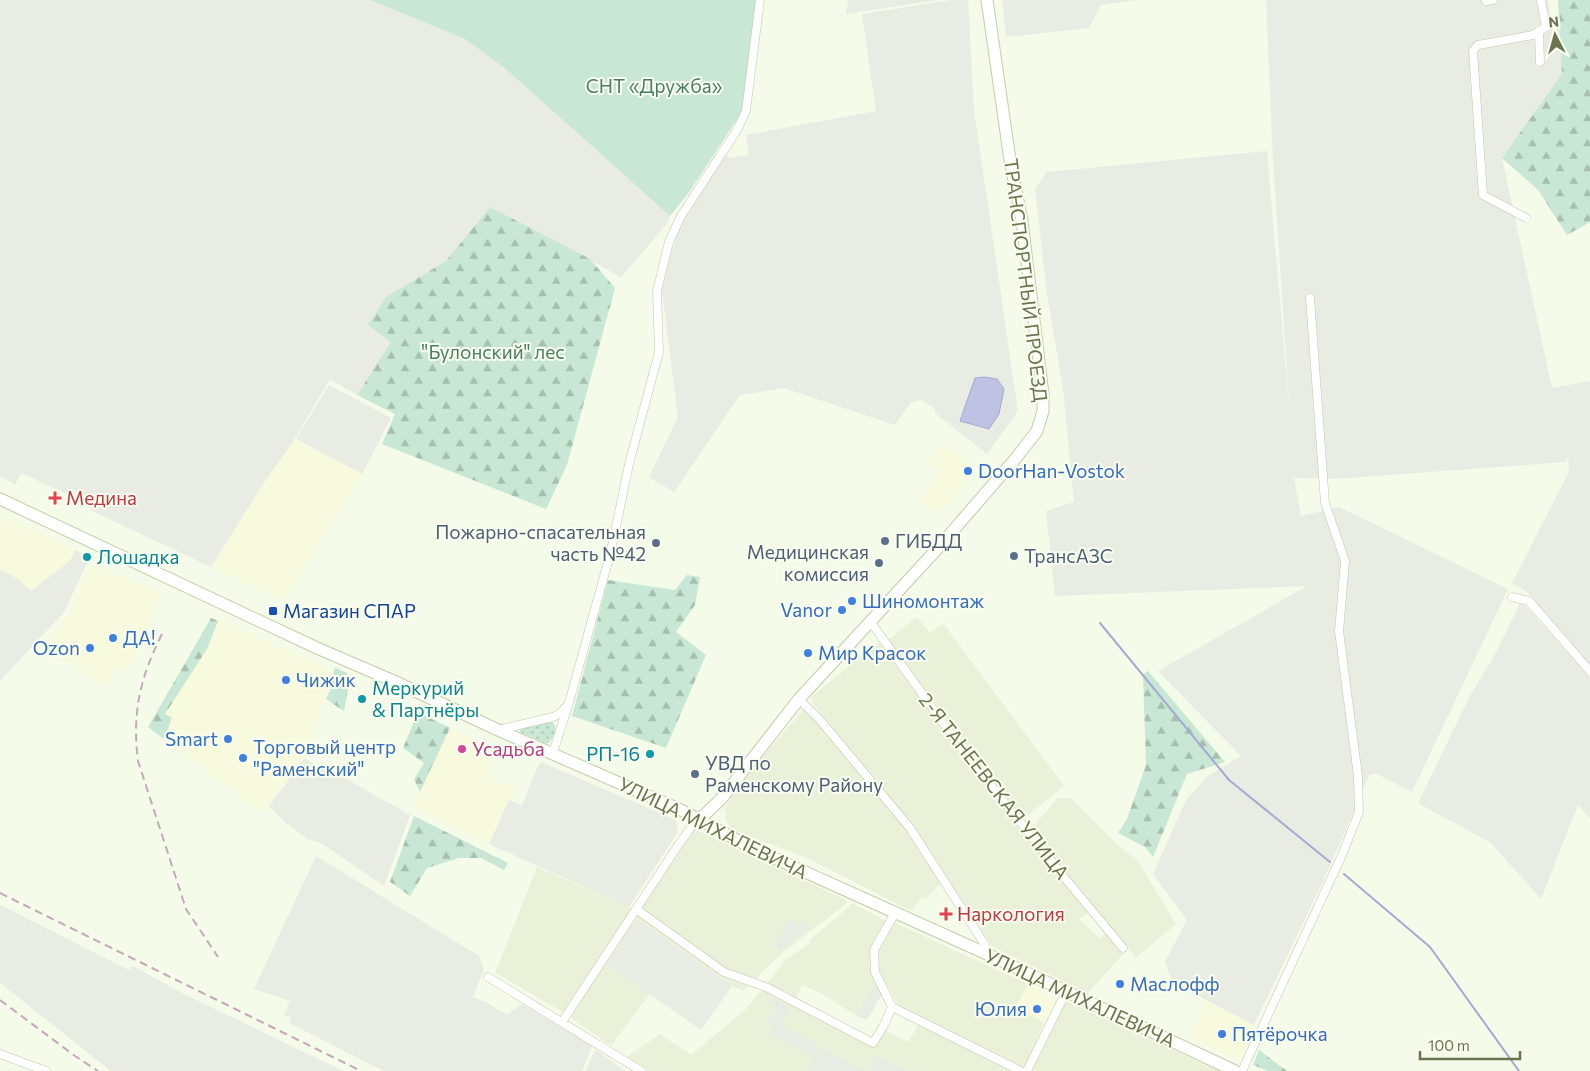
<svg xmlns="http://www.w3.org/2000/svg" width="1590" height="1071" font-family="Commissioner,sans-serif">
  <defs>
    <pattern id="grass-dots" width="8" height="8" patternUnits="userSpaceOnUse" patternTransform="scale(1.25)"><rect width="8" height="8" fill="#c8e7d4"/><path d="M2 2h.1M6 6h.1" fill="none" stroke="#a7c0ae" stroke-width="1.8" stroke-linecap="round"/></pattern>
    <pattern id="forest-firs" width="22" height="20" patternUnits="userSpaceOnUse" patternTransform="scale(1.25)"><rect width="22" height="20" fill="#c8e7d4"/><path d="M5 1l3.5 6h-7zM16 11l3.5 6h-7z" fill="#a7c0ae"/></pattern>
  </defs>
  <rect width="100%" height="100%" fill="#f4fbe9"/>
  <path fill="#e9f2d8" d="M917,617l13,16 13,-10 121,163 -42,34 -134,-180z
    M879,642l106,142 104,128 -10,7 21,20 6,-5 17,20 -35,39 -95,-46 -78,-116 -102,-128 -2,-6z
    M804,709l100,115 38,58 -17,17 -3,-2 -11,14 -106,-54 -73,-27 -6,-10 -1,-12 9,-18z
    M1058,798h13l47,47 20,16 38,63 -40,34 -105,-129z
    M694,829l152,71v4l-64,49 -39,38 -11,-5 -95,-67 -31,44 44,31 -39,52 -48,-34 -68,-39 42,-106 92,40 8,6z
    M852,903l34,18 -13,21 -3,9v11l6,20 -21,33 -34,-22 -19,-8 -7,16 78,37 12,-8 23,12 11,-18 96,47h-107l-32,-16 -7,16h-2l-86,-45 -4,-19 -10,17 6,3 -4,7 46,22 -9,15h-158l-23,-13 35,-24 31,21 54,-45 41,-50 24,-17 -1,-3 38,-31z
    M891,921l137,63 -12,23 28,16 -20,46 -125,-62 -21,-38 -1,-22z
    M1064,1000l155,71h-182l-6,-3z"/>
  <path fill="#f8fade" d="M294,440l68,34 -78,127 -73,-34 52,-83z
    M941,443l34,26 -32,42 -10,-1 -13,-9 21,-30 -14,-8z
    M0,515l75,35 -5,10 -39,31 -13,-12 -18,-10z
    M91,563l70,31 -31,75 -12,1 -13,16 -48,-31 2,-6 -8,-4 -5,-4 22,-26z
    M217,618l115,53 -6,24 -22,62 -41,56 -114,-86z
    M450,728l45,22 3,2 -10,25 26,11 -25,56 -77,-37z
    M1028,984l29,18 -13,21 -28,-16z
    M1207,1000l47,25 -15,35 -50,-23z"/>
  <path fill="#e9ece2" d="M0,0h370l95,39 42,31 163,146 -3,8 -46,53 -131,-70 -44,54 -60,36 6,45 -35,53 -27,-16 -36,61 -31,44 -52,83 -121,-57 4,-9 -24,-12 -3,5 -46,-21 -6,12 -15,-9z
    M848,0h90l-92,14z
    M951,0h17l6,110 44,301 -31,43 -52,-41v-4l-14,-9 -10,2 -16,23 -111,-37 -44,7 -66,97 -25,-15 29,-60 -17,-133 21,-64 44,-65 4,3 19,-3 -3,-20 130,-24 -14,-97z
    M1002,0h136l-37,5 -12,23 -83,9z
    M1266,0h282l3,20 30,-1 4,37 -79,100 -4,2 50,230 38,-7v285l-64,-75 -14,-8 57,-111 -1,-16 -2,6 -233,17 -39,-1 7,38 38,-9 169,82 -96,203 -35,-18h-7l-45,103 -71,148 -82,-43 -7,-20 22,-42 -34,-46 33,-74 22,-24 33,-20 -83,-85 149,-85 -252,10 -9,-85 28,-9 -11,-114 -16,-94 -12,-105 12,-17 220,-21 23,267 -17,-258z
    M329,385l62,33 -29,56 -66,-35z
    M75,550l5,2 8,9 -24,51 -64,69v-112l18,10 13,12 39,-30z
    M1520,603l7,4 63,71v140l-12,-13 -37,94 -50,-56 -73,-40 52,-107 27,-45z
    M305,758l10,7 23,9 72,41 -26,71 -57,-39 -9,-5 -9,-2 -24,-18 -16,-16z
    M541,762l135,58 2,12 -49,75 -140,-63 20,-44 13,6 14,-36z
    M316,856l163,100 5,13 -11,28 13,5 21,13 15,-11 70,42 -10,25h-198l-95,-48 2,-5 -7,-3 6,-14 -36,-12z
    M0,905l129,65 4,-4 49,27 161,78h-232l-111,-88z
    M637,919l95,67 -31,44 -95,-66z
    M791,919l6,6 8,-6 6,8 -31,24 -6,-8z
    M876,982l7,11 -16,27 -12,-5z
    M772,998l19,9 -9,19 85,45h-61l8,-15 -45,-22 4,-7 -6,-3 10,-17 -9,-5z
    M595,1049l28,21 2,1h-39z
    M876,1055l32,16h-39z"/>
  <path fill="url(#grass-dots)" d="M550,721l5,4c2,6 -2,16 -8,19l-27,-12 -1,-3z"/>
  <path fill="url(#forest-firs)" d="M1558,0h32v222l-23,13 -29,-45 -36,-32 60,-84z
    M490,207l100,52 25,29 -48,177 -21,44 -164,-65 13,-30 -38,-19 34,-53 -23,-17 18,-28 60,-36z
    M687,575l13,2 -5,28 -19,27 30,23 -40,93 -94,-32 36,-136 67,10z
    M211,618l7,3 -11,28 -42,65 7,4 -8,21 -16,-12z
    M336,668l11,5 3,6 -6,32 -18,-12 7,-15 1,-15z
    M1148,671l77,91 -38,12 -34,83 -8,-10 -27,-14 9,-14 19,-54 -3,-90z
    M418,712l32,16 -30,64 -6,-13 10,-16 -21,-15z
    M414,816l94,47 -4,7 -23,-12h-22l-32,10 -17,28 -20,-14z
    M1259,1050l28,21h-19l-15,-6z"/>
  <path fill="#c8e7d4" d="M370,0h386l-14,112 -52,79 -20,25 -163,-146 -42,-31z"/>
  <path fill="#bfc2e3" stroke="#a6a9d4" d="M984,377l13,2 7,10 -5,25 -10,15 -29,-8 15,-43z"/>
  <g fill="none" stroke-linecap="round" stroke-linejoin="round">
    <path stroke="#a6a9d4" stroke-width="2" d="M1100,623l129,157 101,82
      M1344,874l86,73 89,124"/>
    <g stroke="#c1c7ab" stroke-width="9">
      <path id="street" d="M1486,1l7,-1
        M1539,31l1,31
        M1526,218l-43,-23 -10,-144 5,-6 55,-10 13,-8 -5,-27
        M1512,597l17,4 61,70
        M870,621l86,120 108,136 59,71
        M799,699l21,21 90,108 75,117 2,9
        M498,730l55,-13 6,-3 8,-8
        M553,753l17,-54 41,-148 18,-87 30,-112 -2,-61 12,-49 12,-26 56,-86 9,-19 14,-111
        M636,909l88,63 44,16 105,55 10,-16 9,-20
        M895,913l-21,37 1,22 17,35 129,64
        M488,977l153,94
        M562,1022l113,-172 17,-24 7,-6
        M0,1054l46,17
        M1027,1071l39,-79
        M1242,1071l100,-216 17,-43 -1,-36 -19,-145 6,-70 -20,-58 -15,-205"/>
    </g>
    <g stroke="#c5ccab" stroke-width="13">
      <path id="secondary" d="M0,499l317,149 79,34 102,48 183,80 71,38 235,106 248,117
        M699,820l22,-21 78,-100 139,-151 78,-90 21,-27 6,-20v-17l-21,-173 -12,-61 -23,-160"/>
    </g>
    <use href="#street" stroke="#fff" stroke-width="8"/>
    <use href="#secondary" stroke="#fff" stroke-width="11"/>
    <path stroke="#c4a8bb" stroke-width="2" stroke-dasharray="8 5" stroke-linecap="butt" d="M162,634c-22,44 -30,78 -24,127l48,148 32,48
      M0,893l361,178
      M0,1000l75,56 23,15"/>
  </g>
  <g fill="#3f7fe0" stroke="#f8fdef" stroke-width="2">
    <circle cx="968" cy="471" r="5"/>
    <circle cx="852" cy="601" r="5"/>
    <circle cx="842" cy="610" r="5"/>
    <circle cx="113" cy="638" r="5"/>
    <circle cx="90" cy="648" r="5"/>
    <circle cx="808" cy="653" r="5"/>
    <circle cx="286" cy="680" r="5"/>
    <circle cx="228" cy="739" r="5"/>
    <circle cx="243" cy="758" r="5"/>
    <circle cx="1120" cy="984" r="5"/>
    <circle cx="1037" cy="1009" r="5"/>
    <circle cx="1222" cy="1034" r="5"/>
  </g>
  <g fill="#e0444e" stroke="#f8fdef" stroke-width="2">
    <path d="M52.5 490.5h5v5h5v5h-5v5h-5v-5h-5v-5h5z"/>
    <path d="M943.5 906.5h5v5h5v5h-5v5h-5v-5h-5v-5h5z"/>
  </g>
  <g fill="#5c6f8a" stroke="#f8fdef" stroke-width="2">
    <circle cx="885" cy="541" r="5"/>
    <circle cx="656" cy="543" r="5"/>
    <circle cx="1014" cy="556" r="5"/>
    <circle cx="879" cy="563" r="5"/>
    <circle cx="695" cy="774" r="5"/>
  </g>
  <g fill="#0f9aa8" stroke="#f8fdef" stroke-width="2">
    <circle cx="87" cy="557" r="5"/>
    <circle cx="362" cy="699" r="5"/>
    <circle cx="650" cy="754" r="5"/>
  </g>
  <rect fill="#1a4fb4" stroke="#f8fdef" stroke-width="2" x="268" y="606" width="10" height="10" rx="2.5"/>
  <circle fill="#d1479c" stroke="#f8fdef" stroke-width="2" cx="462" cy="749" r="5"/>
  <g text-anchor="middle" stroke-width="4" stroke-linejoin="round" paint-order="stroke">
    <g font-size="19" fill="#4b7d63" stroke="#f8fdef">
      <text x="654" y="93">СНТ «Дружба»</text>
      <text x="493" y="359">"Булонский" лес</text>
    </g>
    <g font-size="19" fill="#6e734f" stroke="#f8fdef">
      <text transform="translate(1026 280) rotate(83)" y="7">ТРАНСПОРТНЫЙ ПРОЕЗД</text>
      <text transform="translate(994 786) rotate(52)" y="7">2-Я ТАНЕЕВСКАЯ УЛИЦА</text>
      <text transform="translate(713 828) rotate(26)" y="7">УЛИЦА МИХАЛЕВИЧА</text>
      <text transform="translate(1080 998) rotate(25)" y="7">УЛИЦА МИХАЛЕВИЧА</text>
    </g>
    <g font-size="19" fill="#366cbe" stroke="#f8fdef" text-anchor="start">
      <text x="978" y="478">DoorHan-Vostok</text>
      <text x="862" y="608">Шиномонтаж</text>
      <text x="832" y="617" text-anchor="end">Vanor</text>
      <text x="123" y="645">ДА!</text>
      <text x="80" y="655" text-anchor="end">Ozon</text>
      <text x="818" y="660">Мир Красок</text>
      <text x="296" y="687">Чижик</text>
      <text x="218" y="746" text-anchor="end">Smart</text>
      <text x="253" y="754">Торговый центр<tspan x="253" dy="22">"Раменский"</tspan></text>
      <text x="1130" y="991">Маслофф</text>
      <text x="1027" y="1016" text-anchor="end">Юлия</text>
      <text x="1232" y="1041">Пятёрочка</text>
    </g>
    <g font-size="19" fill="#be3a42" stroke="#f8fdef" text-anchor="start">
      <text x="66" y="505">Медина</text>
      <text x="957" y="921">Наркология</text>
    </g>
    <g font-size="19" fill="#4e5e75" stroke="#f8fdef" text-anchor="start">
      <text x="646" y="539" text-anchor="end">Пожарно-спасательная<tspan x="646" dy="22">часть №42</tspan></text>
      <text x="895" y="548">ГИБДД</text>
      <text x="869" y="559" text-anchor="end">Медицинская<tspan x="869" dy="22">комиссия</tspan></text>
      <text x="1024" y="563">ТрансАЗС</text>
      <text x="705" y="770">УВД по<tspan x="705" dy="22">Раменскому Району</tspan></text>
    </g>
    <g font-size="19" fill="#0d838f" stroke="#f8fdef" text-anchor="start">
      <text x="97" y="564">Лошадка</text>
      <text x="372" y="695">Меркурий<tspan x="372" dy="22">&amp; Партнёры</tspan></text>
      <text x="640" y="761" text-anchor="end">РП-16</text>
    </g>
    <g font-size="19" fill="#164399" stroke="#f8fdef" text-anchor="start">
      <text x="283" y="618">Магазин СПАР</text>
    </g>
    <g font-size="19" fill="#b23c85" stroke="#f8fdef" text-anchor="start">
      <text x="472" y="756">Усадьба</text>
    </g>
  </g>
  <g transform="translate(1555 35) rotate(354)" stroke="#f8fdef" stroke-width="4" paint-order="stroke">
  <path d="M0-4L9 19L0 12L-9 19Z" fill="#6e734f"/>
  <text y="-8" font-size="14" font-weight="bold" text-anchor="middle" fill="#6e734f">N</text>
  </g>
  <path d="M1420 1051v8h100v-8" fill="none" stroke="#6e734f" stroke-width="2.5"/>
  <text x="1428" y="1051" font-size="15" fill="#6e734f" stroke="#f8fdef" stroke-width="4" paint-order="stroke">100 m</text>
</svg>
